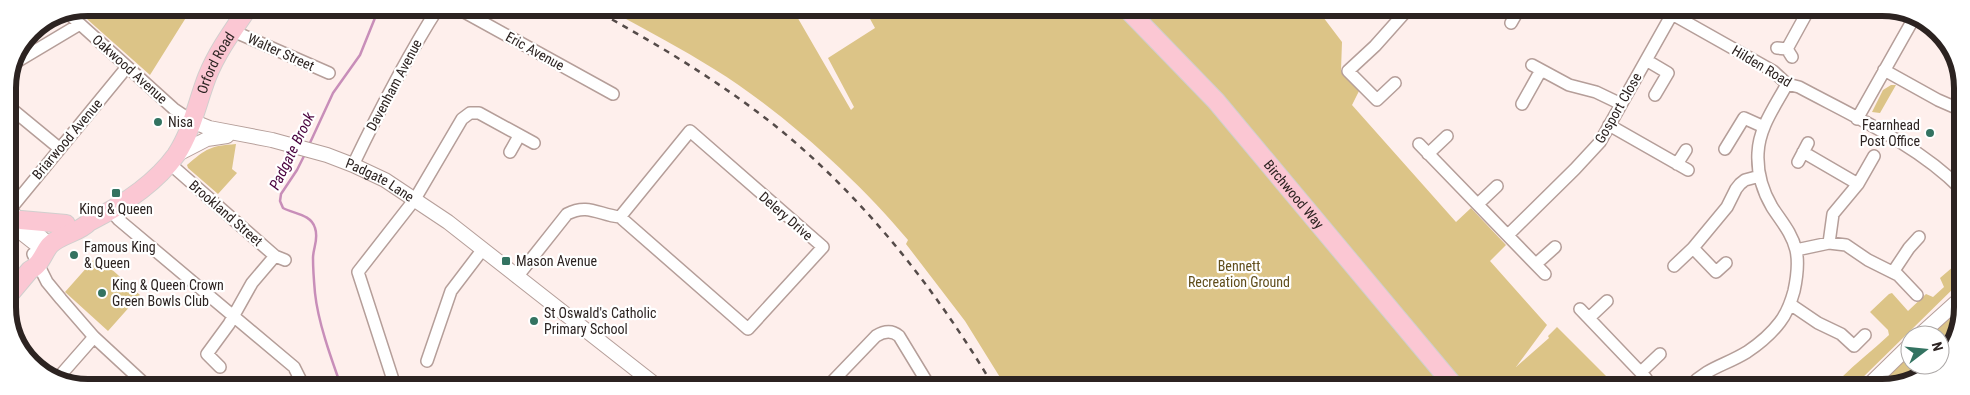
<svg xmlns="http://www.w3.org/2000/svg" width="1970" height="395" font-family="'Roboto Condensed',sans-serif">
  <rect width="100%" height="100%" fill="#feefec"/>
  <path fill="#dcc487" d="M89,8h103l-42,67 -71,-63z
    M617,8h175l59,102 3,-3 -26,-49 47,-30 -6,-11 7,-4 -3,-5h245l103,106 224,273h-439l-41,-66 -59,-77 2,-4c-51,-61 -126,-129 -194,-171 -32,-20 -66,-38 -99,-56z
    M1135,8h117l-4,10 8,-2 9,-8 52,1 25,33 -1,28 18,21 -7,14 104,117 15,-14 35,37 -16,16 57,64 -31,42 33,-29 -1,-2 9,-9 60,60h-151l-46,-55z
    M1891,85h5l-16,28 -8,-1 11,-22z
    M236,144l-4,25 5,4 -19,21 -30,-26 -1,-3c20,-17 23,-19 49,-21z
    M1958,244l3,1v36l-108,106h-3l-9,-9c15,-15 32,-28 48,-43l-1,-5 -18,-18 19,-18 3,-1 16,18 18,-17 7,3 11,-10 -4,-9 14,-12z
    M97,256l43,39 -32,36 -43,-39z
    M1961,306c0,13 -1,26 -13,35v3l-8,14v-23h-13z
    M1910,352v13h26l-1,3 -49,19h-12z"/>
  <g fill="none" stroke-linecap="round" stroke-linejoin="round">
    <path stroke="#c88eb9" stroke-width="2.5" d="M309,145l24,-52 27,-38 19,-47
      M305,154l-8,16 -16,24 -1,7 3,7c11,6 28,6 32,20 4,11 -2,20 -2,30 0,11 1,24 2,35 3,29 16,65 26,93"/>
    <g stroke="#b59e99" stroke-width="14">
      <path id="minor" d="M457,8l156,86
        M1663,9l110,62 14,13 12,3c54,29 119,58 162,102
        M70,15l104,94 18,12
        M1511,23l8,-14
        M233,31l96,42
        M1777,48l10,1 5,8
        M1787,49l22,-40
        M1646,60l22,13 -13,22
        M18,61l62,-37
        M1532,65l37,20 27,7 25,12
        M1884,70l54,30 23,10
        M1395,83l-18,17 -29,-29 27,-25 33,-37
        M1522,104l19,-34
        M8,106l51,42
        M1857,119l57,-101
        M1609,125l79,45
        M1419,144l126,130
        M1725,149l19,-31 20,9
        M510,152l9,-16
        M1803,152l55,32
        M1428,154l19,-18
        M1798,162l10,-19
        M169,163l106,93 10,4
        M1677,164l9,-14
        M353,165c26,-54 53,-107 85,-157
        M1478,204l19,-18
        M111,211l8,9 175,147 6,12 1,7
        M8,212l119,-145
        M1508,235l67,-66 25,-27 72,-128
        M1829,243l4,-29 25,-30 16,-28
        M1693,248l34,-41 9,-18 4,-5 5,-4 15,-4
        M1796,250l33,-7 17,2 22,15 30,15 19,20
        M33,254l14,28 14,17 33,38 53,49
        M1536,264l19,-17
        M1674,266l19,-18 23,24 10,-9
        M1893,272l16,-24 10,-11
        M517,277l50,-63c21,-11 32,1 53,3l128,112 75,-82 -133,-116 -70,86
        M1790,304l28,19 23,11 13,12 11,-11
        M1580,309l65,68 7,10
        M1589,318l18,-17
        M427,361l24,-70 32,-42
        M220,367l-13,-13 22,-30 23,-41 23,-27
        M1641,372l19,-18
        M58,378l36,-41
        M395,386l-37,-114 57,-73 47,-80 8,-6h9l55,30
        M827,387l49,-51c8,-5 16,-6 23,0l31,51
        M1689,387c19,-20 35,-21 58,-35 12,-8 24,-18 33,-30 7,-9 11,-20 14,-31 3,-14 5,-28 2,-41 -4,-17 -15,-29 -24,-43 -10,-17 -15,-35 -14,-54 1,-26 18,-48 29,-69"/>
    </g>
    <g stroke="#b59e99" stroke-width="16">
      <g id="tertiary">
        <path id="s1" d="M192,121l17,7 63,12 55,15 26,10 32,15 63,42 209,164"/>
        <path d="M176,155l31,-16 20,-3"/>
        <path d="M8,210l42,35"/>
        <path d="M9,223l37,29"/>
        <path d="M1920,335l41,-37"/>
        <path d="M1867,387l43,-42"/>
      </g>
    </g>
    <g stroke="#d1cfce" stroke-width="20">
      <g id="primary">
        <path id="s2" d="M1126,8l90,93 239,286"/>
        <path d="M21,220l45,4"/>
        <path id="s3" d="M9,295l21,-25c11,-5 13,-17 20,-25 11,-11 29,-12 39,-23 32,-16 66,-38 87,-67 16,-24 21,-52 31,-78 10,-25 26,-47 41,-69"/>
      </g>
    </g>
    <use href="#minor" stroke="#fff" stroke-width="11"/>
    <use href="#tertiary" stroke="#fff" stroke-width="14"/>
    <use href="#primary" stroke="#fbc7d3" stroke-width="18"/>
    <path stroke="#554b49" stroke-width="2.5" stroke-dasharray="6 6" stroke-linecap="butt" d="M591,8c63,34 126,72 182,116 90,72 162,164 221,263"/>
  </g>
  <g fill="#337361" stroke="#fff" stroke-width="2">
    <circle cx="158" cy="122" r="5"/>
    <circle cx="1930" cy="133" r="5"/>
    <rect x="111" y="188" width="10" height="10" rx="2.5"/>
    <circle cx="74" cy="255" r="5"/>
    <rect x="501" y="256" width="10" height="10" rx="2.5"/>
    <circle cx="102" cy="293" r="5"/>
    <circle cx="534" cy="321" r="5"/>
  </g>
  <g text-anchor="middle" stroke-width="4.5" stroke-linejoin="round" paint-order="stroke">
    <g font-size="14" fill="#2c2321" stroke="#fff">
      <text transform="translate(535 51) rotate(29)" y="5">Eric Avenue</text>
      <text transform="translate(281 52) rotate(24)" y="5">Walter Street</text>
      <text dy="5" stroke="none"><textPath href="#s3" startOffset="322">Orford Road</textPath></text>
      <text transform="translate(1762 66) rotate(31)" y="5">Hilden Road</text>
      <text transform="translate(130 69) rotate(42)" y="5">Oakwood Avenue</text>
      <text transform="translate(394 85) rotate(-62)" y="5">Davenham Avenue</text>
      <text transform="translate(1618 108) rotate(-60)" y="5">Gosport Close</text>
      <text transform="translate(67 139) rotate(-50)" y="5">Briarwood Avenue</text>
      <text dy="5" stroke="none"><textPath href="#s1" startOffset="198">Padgate Lane</textPath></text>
      <text dy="5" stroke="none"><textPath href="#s2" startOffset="251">Birchwood Way</textPath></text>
      <text transform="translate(226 213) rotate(41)" y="5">Brookland Street</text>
      <text transform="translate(786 216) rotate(41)" y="5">Delery Drive</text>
    </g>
    <g font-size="14" fill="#2c2321" stroke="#fff" text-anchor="start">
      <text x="168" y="127">Nisa</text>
      <text x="1920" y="130" text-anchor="end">Fearnhead<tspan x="1920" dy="16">Post Office</tspan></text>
      <text x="116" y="214" text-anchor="middle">King &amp; Queen</text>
      <text x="84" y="252">Famous King<tspan x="84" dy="16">&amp; Queen</tspan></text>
      <text x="516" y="266">Mason Avenue</text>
      <text x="112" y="290">King &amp; Queen Crown<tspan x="112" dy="16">Green Bowls Club</tspan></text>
      <text x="544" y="318">St Oswald's Catholic<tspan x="544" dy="16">Primary School</tspan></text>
    </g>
    <g font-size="14" fill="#604d1b" stroke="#fff">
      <text x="1239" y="271">Bennett<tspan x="1239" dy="16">Recreation Ground</tspan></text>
    </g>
    <g font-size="15" font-style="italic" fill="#4a033f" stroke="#fff">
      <text transform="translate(292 151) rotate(-64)" y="5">Padgate Brook</text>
    </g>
  </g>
  <path d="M0 0H1970V395H0ZM88 16H1882A72 72 0 0 1 1954 88V307A72 72 0 0 1 1882 379H88A72 72 0 0 1 16 307V88A72 72 0 0 1 88 16Z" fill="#fff" fill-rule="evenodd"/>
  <path fill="none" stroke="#2c2321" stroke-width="6" d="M88 16H1882A72 72 0 0 1 1954 88V307A72 72 0 0 1 1882 379H88A72 72 0 0 1 16 307V88A72 72 0 0 1 88 16Z"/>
  <g transform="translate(1925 350) rotate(74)"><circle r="24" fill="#ffffff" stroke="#aba7a6"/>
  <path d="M0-4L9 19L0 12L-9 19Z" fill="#337361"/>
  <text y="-8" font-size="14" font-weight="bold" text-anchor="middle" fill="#2c2321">N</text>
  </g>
</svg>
